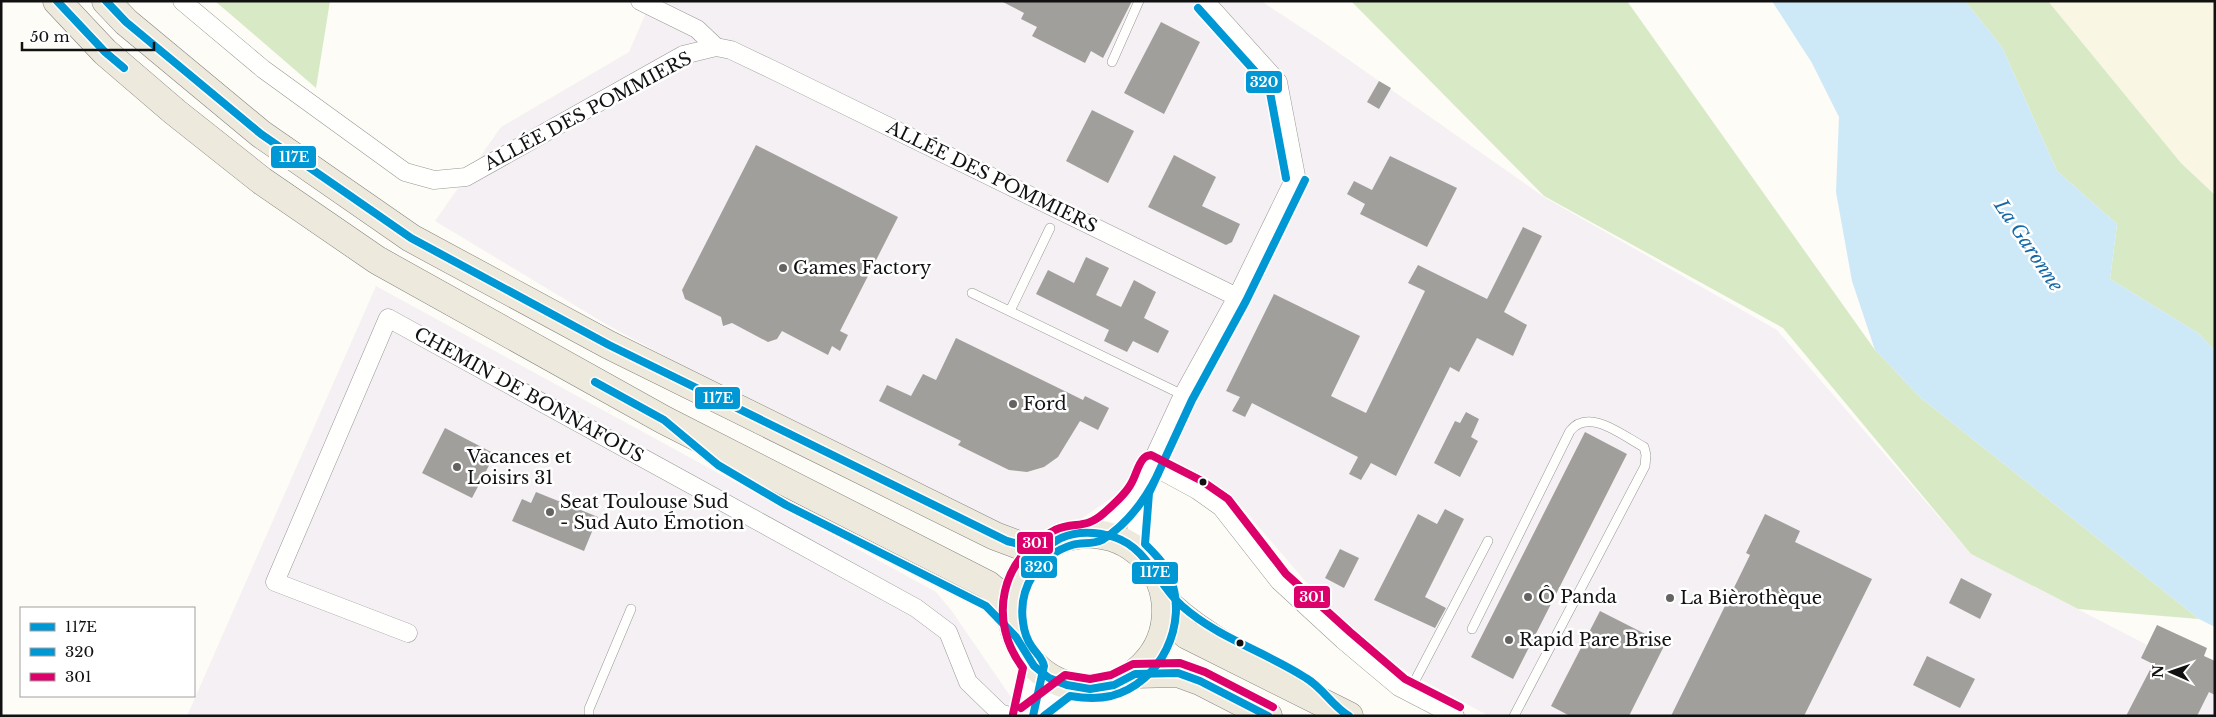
<svg xmlns="http://www.w3.org/2000/svg" width="2216" height="717" font-family="'Libre Baskerville',serif">
  <rect width="100%" height="100%" fill="#fdfcf7"/>
  <path fill="#f5f0f3" d="M651,1h610l58,38 225,158 233,133 194,224 244,126v36h-726l-82,-44 -65,-48 -109,-127 -82,-51 -34,48 -36,25 -55,16 -38,-13 -267,-136 -112,-60 -174,-105 66,-94 128,-75z
    M376,286l560,306 15,18 73,106h-837z"/>
  <path fill="#f9f7e4" d="M2048,1h167v194l-34,-32z"/>
  <path fill="#d8eac5" d="M215,1h115l-14,87z
    M1351,1h276l248,349 46,48 278,221 -121,-10 -107,-55 -188,-226 -239,-132z
    M1965,1h83l133,162 34,32v156l-17,-18 -88,-54 7,-55 -60,-53 -55,-124z"/>
  <path fill="#cde8f7" d="M1772,1h193l37,46 55,124 60,53 -7,55 88,54 17,18v276l-16,-8 -278,-221 -46,-48 -23,-69 -16,-89 3,-75 -27,-54z"/>
  <path fill="#a19f9c" d="M1001,1h131l-29,57 -12,-7 -6,12 -53,-27 5,-9 -16,-8 3,-6z
    M1161,22l39,20 -36,72 -40,-21z
    M1379,81l12,7 -12,21 -12,-7z
    M1092,110l42,21 -26,52 -42,-22z
    M756,145l142,72 -58,114 8,4 -8,16 -8,-5 -4,9 -46,-24 -5,8 -9,3 -36,-19 -9,3 -2,-9 -36,-18 -3,-9z
    M1174,155l42,22 -14,29 38,18 -8,18 -6,3 -78,-38z
    M1390,156l67,32 -30,59 -67,-33 5,-10 -18,-10 7,-13 18,9z
    M1523,227l19,9 -38,76 23,13 -14,31 -36,-18 -18,34 -9,-5 -54,109 -25,-13 -10,17 -12,-6 9,-17 -106,-54 -7,14 -13,-6 8,-14 -14,-6 48,-97 86,42 -29,60 35,17 59,-122 -17,-8 10,-18 69,34z
    M1086,257l23,11 -13,27 25,12 13,-27 22,12 -12,26 25,13 -11,22 -25,-12 -6,11 -23,-11 5,-11 -73,-36 12,-24 26,13z
    M956,338l127,62 2,-4 24,12 -11,22 -18,-9 -22,36 -14,10 -17,5 -18,-2 -51,-25 3,-4 -82,-40 8,-16 24,11 12,-22 13,6z
    M1466,412l13,7 -8,18 7,4 -18,36 -26,-14 21,-42 5,2z
    M445,428l50,26 -23,44 -50,-25z
    M1585,432l42,22 -114,225 -42,-22z
    M536,492l62,25 -14,34 -72,-30 10,-22 9,4z
    M1445,509l19,10 -39,78 21,11 -11,20 -61,-28 44,-86 19,10z
    M1765,514l35,17 -5,11 77,37 -68,137h-133l79,-161 -4,-2z
    M1340,549l19,9 -15,30 -19,-10z
    M1961,578l31,16 -12,25 -31,-16z
    M1600,611l65,33 -36,72h-59l-19,-10z
    M2157,625l50,23 -3,8 11,5v34l-6,-3 -12,24h-71l27,-52 -12,-6z
    M1927,656l48,23 -15,29 -47,-23z"/>
  <g fill="none" stroke-linecap="round" stroke-linejoin="round">
    <g stroke="#979795" stroke-width="10">
      <path id="lane" d="M1112,62l27,-61
        M972,293l211,102
        M1010,311l40,-83
        M702,452l16,13 68,40 200,101 30,31
        M1163,586c41,44 98,68 150,97l7,7
        M1472,629l98,-198c19,-24 53,5 74,16l2,8 -1,11 -131,250
        M1409,692l79,-151
        M589,716v-7l42,-100"/>
    </g>
    <g stroke="#979795" stroke-width="19">
      <path id="street" d="M182,1l81,68 142,103 29,8 32,-3 217,-122 33,-8 15,3 42,20 464,227
        M640,1l57,28 19,18
        M1151,465l46,25 24,17 58,74 64,59 56,47 56,29
        M1093,533l22,-17 24,-26 44,-95 54,-98 59,-121 -18,-94 -73,-81
        M1135,548l4,-58
        M408,633l-133,-51 113,-264 528,290 32,24 20,50 32,31 9,3
        M1023,716l11,-50
        M1027,716l40,-31"/>
    </g>
    <g stroke="#858482" stroke-width="29">
      <path id="primary" d="M57,1l48,51 70,60 87,69 115,79 287,160 324,165 17,14 7,9
        M106,1l20,21 135,112 150,104 198,107 386,191 24,9 28,1
        M1012 611a77 77 0 1 1 154 0a77 77 0 1 1-154 0Z
        M1167,610l10,16 10,9 162,81
        M1135,674l43,-1 22,8 68,35"/>
    </g>
    <use href="#lane" stroke="#fffffe" stroke-width="9"/>
    <use href="#street" stroke="#fffffe" stroke-width="18"/>
    <use href="#primary" stroke="#ede9dc" stroke-width="28"/>
    <g stroke="#fff" stroke-width="11">
      <path id="bus-1" d="M57,1l48,51 19,16
        M106,1l20,21 135,112 150,104 198,107 398,196c12,3 25,7 37,5 7,-1 11,-5 17,-8 16,-7 36,-6 53,-1 34,11 43,47 68,69 36,32 84,46 124,72 17,10 26,28 43,38
        M595,382l69,38 54,45 68,40 200,101 30,31 18,29 15,12 18,7 23,4 24,-4 21,-11 43,-1 22,8 68,35"/>
    </g>
    <g stroke="#fff" stroke-width="11">
      <path id="bus-2" d="M1198,8l71,79 17,91
        M1033,716l11,-50c-1,-7 -8,-13 -12,-19 -5,-7 -8,-16 -9,-25 -5,-34 16,-67 49,-77 10,-3 20,0 30,-5 26,-16 43,-40 56,-66
        M1044,716l26,-20c13,2 28,3 41,0 50,-13 78,-72 59,-119 -5,-13 -15,-23 -25,-33l4,-51 43,-93 54,-99 59,-121"/>
    </g>
    <g stroke="#fff" stroke-width="11">
      <path id="bus-3" d="M1021,708l44,-33 25,4 21,-4 22,-11 47,-1 25,9 68,35
        M1013,714l10,-46c-36,-47 -23,-111 32,-138 20,-9 30,0 49,-17 10,-9 22,-19 28,-31 4,-7 6,-18 12,-24 3,-3 4,-2 7,-3l51,26 26,18 58,75 64,58 55,47 55,28"/>
    </g>
    <use href="#bus-1" stroke="#0098d4" stroke-width="8"/>
    <use href="#bus-2" stroke="#0098d4" stroke-width="8"/>
    <use href="#bus-3" stroke="#dc006b" stroke-width="8"/>
  </g>
  <g fill="#646362" stroke="#fff" stroke-width="2">
    <circle cx="783" cy="268" r="5"/>
    <circle cx="1013" cy="404" r="5"/>
    <circle cx="457" cy="467" r="5"/>
    <circle cx="550" cy="512" r="5"/>
    <circle cx="1528" cy="597" r="5"/>
    <circle cx="1670" cy="598" r="5"/>
    <circle cx="1509" cy="640" r="5"/>
  </g>
  <g fill="#111" stroke="#fff" stroke-width="2">
    <circle cx="1203" cy="482" r="4.5"/>
    <circle cx="1240" cy="643" r="4.5"/>
  </g>
  <g text-anchor="middle" stroke-width="5" stroke-linejoin="round" paint-order="stroke">
    <g font-size="18" fill="#111" stroke="#fff">
      <text transform="translate(588 111) rotate(-28)" y="6">ALLÉE DES POMMIERS</text>
      <text transform="translate(992 177) rotate(26)" y="6">ALLÉE DES POMMIERS</text>
      <text transform="translate(529 395) rotate(29)" y="6">CHEMIN DE BONNAFOUS</text>
    </g>
    <g font-size="18" fill="#111" stroke="#fff" text-anchor="start">
      <text x="793" y="274">Games Factory</text>
      <text x="1023" y="410">Ford</text>
      <text x="467" y="463">Vacances et<tspan x="467" dy="21">Loisirs 31</tspan></text>
      <text x="560" y="508">Seat Toulouse Sud<tspan x="560" dy="21">- Sud Auto Émotion</tspan></text>
      <text x="1538" y="603">Ô Panda</text>
      <text x="1680" y="604">La Bièrothèque</text>
      <text x="1519" y="646">Rapid Pare Brise</text>
    </g>
    <g font-size="19" font-style="italic" fill="#1768a6" stroke="#fff">
      <text transform="translate(2029 245) rotate(56)" y="7">La Garonne</text>
    </g>
  </g>
  <g stroke="#fff" stroke-width="2">
    <rect x="1245" y="70" width="38" height="24" rx="5" fill="#0098d4"/>
    <rect x="270" y="145" width="47" height="24" rx="5" fill="#0098d4"/>
    <rect x="694" y="386" width="47" height="24" rx="5" fill="#0098d4"/>
    <rect x="1016" y="531" width="38" height="24" rx="5" fill="#dc006b"/>
    <rect x="1020" y="555" width="38" height="24" rx="5" fill="#0098d4"/>
    <rect x="1131" y="561" width="48" height="24" rx="5" fill="#0098d4"/>
    <rect x="1293" y="585" width="38" height="24" rx="5" fill="#dc006b"/>
  </g>
  <g font-size="14" text-anchor="middle" font-weight="bold" fill="#fff">
    <text x="1264" y="87">320</text>
    <text x="294" y="162">117E</text>
    <text x="718" y="403">117E</text>
    <text x="1035" y="548">301</text>
    <text x="1039" y="572">320</text>
    <text x="1155" y="577">117E</text>
    <text x="1312" y="602">301</text>
  </g>
  <rect width="2216" height="717" fill="none" stroke="#111111" stroke-width="5"/>
  <rect x="20" y="607" width="175" height="90" fill="#ffffff" stroke="#a0a0a0"/>
  <rect x="30" y="623" width="25" height="8" fill="#0098d4" stroke="#a0a0a0"/>
  <text x="65" y="632" font-size="15" fill="#111111">117E</text>
  <rect x="30" y="648" width="25" height="8" fill="#0098d4" stroke="#a0a0a0"/>
  <text x="65" y="657" font-size="15" fill="#111111">320</text>
  <rect x="30" y="673" width="25" height="8" fill="#dc006b" stroke="#a0a0a0"/>
  <text x="65" y="682" font-size="15" fill="#111111">301</text>
  <g transform="translate(2171 672) rotate(272)" stroke="#ffffff" stroke-width="4" paint-order="stroke">
  <path d="M0-4L9 19L0 12L-9 19Z" fill="#111111"/>
  <text y="-8" font-size="14" font-weight="bold" text-anchor="middle" fill="#111111">N</text>
  </g>
  <path d="M22 42v8h132v-8" fill="none" stroke="#111111" stroke-width="2.5"/>
  <text x="30" y="42" font-size="15" fill="#111111" stroke="#ffffff" stroke-width="4" paint-order="stroke">50 m</text>
</svg>
